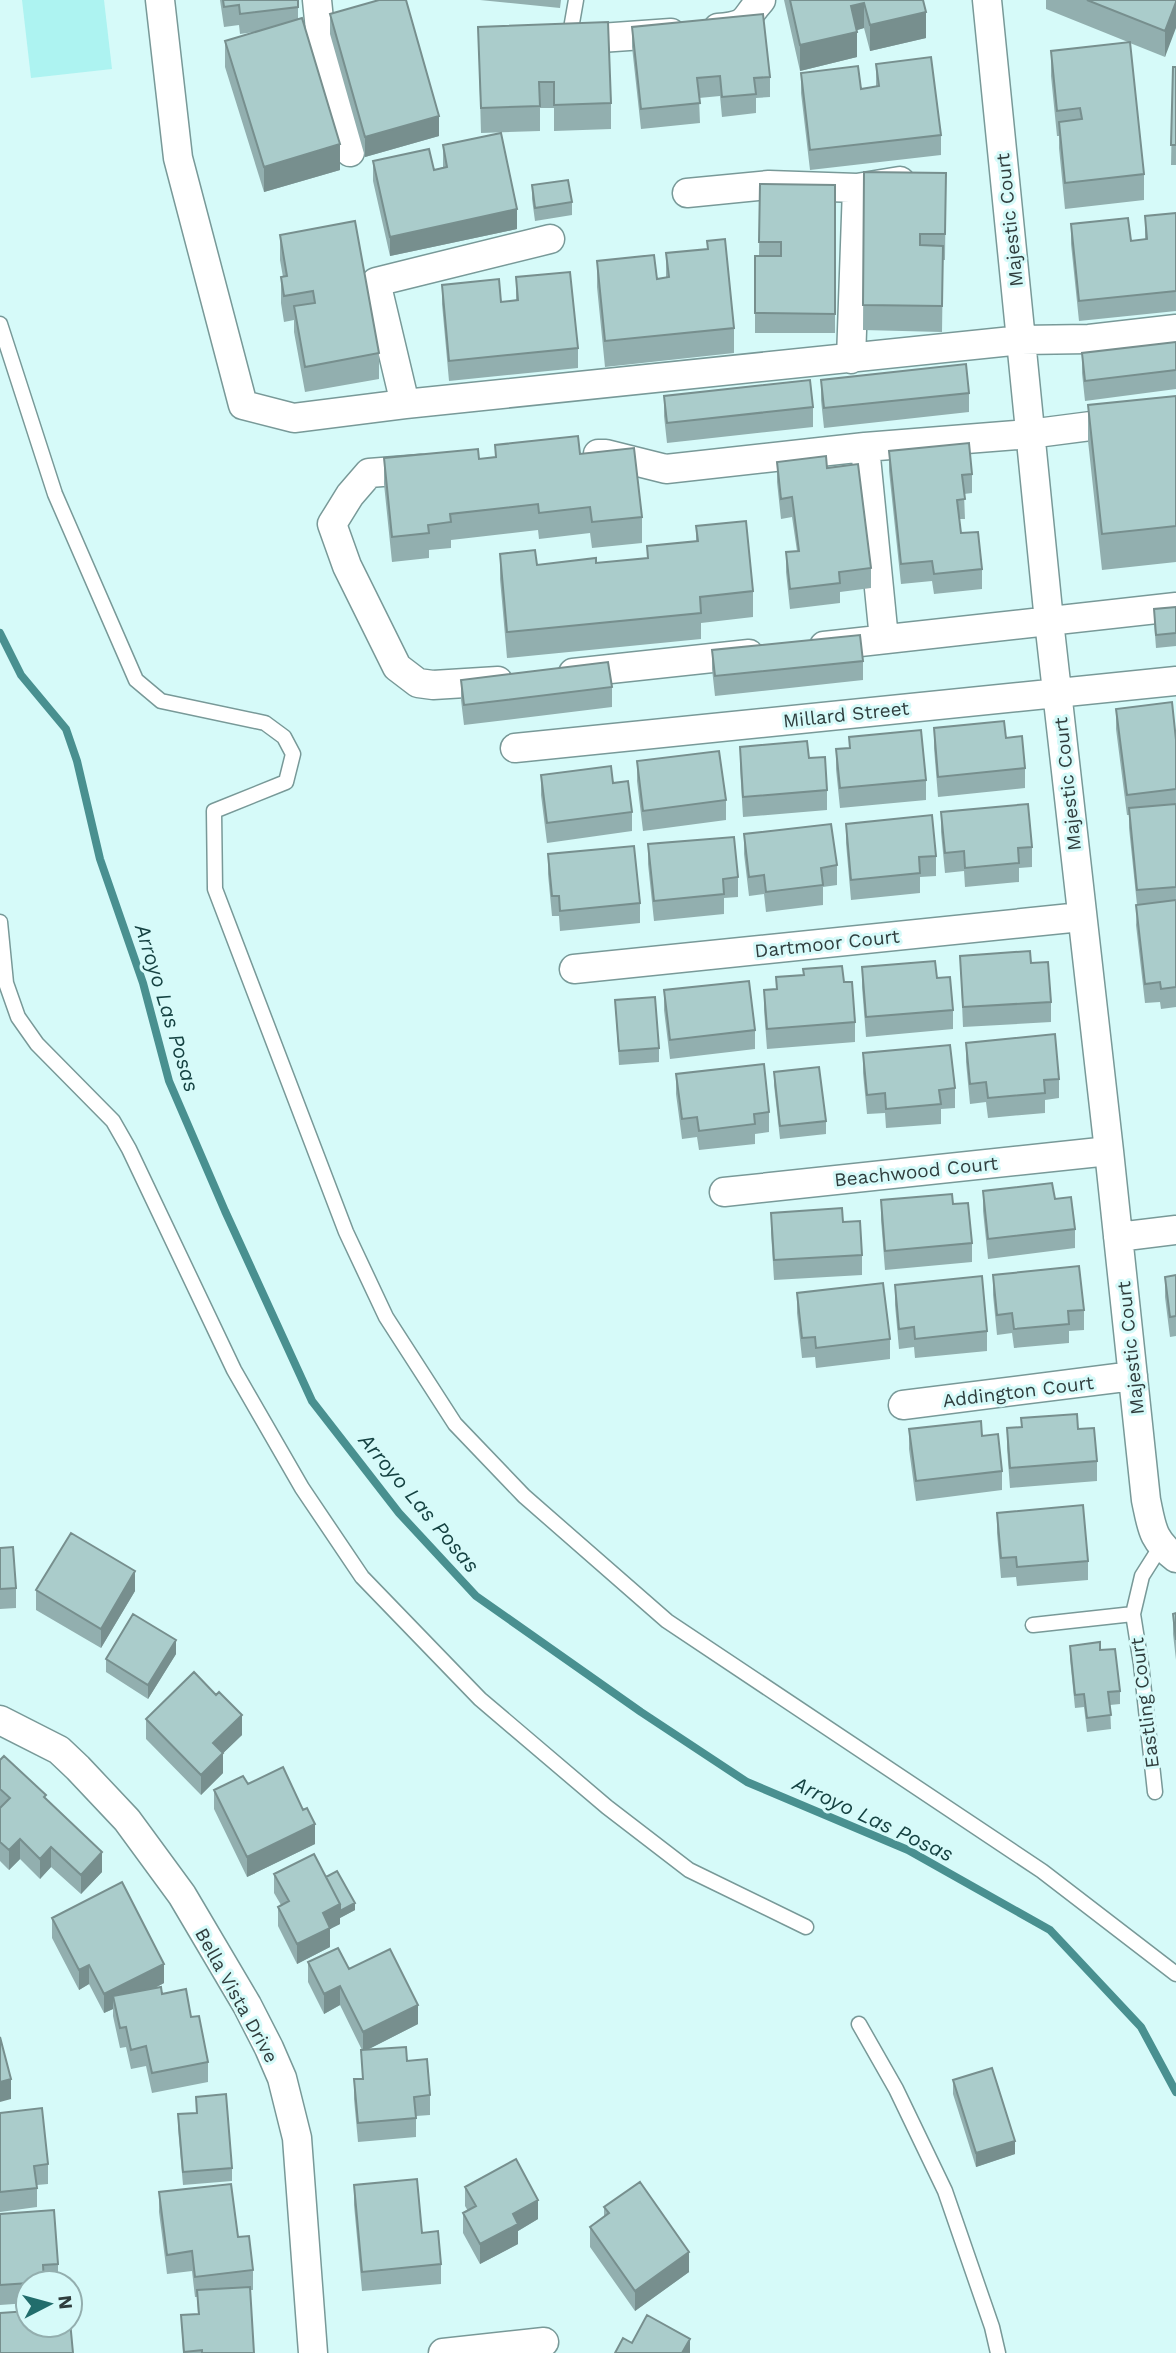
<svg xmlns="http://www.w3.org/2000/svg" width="1176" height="2353" font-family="'Work Sans',sans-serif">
  <rect width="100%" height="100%" fill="#d6faf9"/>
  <path fill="#adf3f1" d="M22,0h82l8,69 -81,9z"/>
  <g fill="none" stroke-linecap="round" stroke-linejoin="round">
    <path stroke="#499090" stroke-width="8" d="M0,633l21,42 45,54 11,32 23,98 43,124 26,98 56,130 87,190 87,112 77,83 165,116 106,70 161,68 142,80 91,97 35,65"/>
    <g stroke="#789998" stroke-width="17">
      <path id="lane" d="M569,40l7,-40
        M0,324l55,170 81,186 25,21 104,22 19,14 9,17 -7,28 -72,29 1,78 131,343 40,85 69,107 69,72 143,125 375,250 134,103
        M0,922l6,61 12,34 19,27 76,77 16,28 105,221 68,118 60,89 118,122 127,108 82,63 117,57
        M1033,1625l100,-11
        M1155,1792l-14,-128 -8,-50 9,-38 19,-30
        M859,2024l37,65 49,102 47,136 6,26"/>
    </g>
    <g stroke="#789998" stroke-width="31">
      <path id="street" d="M160,0l18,158 65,247 51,13 111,-14 616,-64 68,-1 87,-10
        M317,0l5,50 28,102
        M987,0l62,621 60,530 37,349c6,28 6,40 30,58
        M718,28c32,-3 24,-7 43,-28
        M572,40l99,-7
        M687,193l82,-8 88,3 43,-7
        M851,359l6,-171
        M405,404l-29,-122 174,-43
        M865,447l19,192
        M598,454h8l60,15 199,-22 164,-13 147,-19
        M421,469l-52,4 -19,22 -18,29 15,42 50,101 21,16 15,2 65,-4
        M824,646l352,-39
        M573,673l176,-19
        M515,748l661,-67
        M574,969l507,-52
        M724,1192l385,-41
        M1118,1237l58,-7
        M903,1405l230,-29
        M0,1720l59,30 19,18 49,52 55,75 65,110 22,43 13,30 15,60 16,215
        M443,2353l101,-11"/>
    </g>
    <use href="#lane" stroke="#fff" stroke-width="14"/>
    <use href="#street" stroke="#fff" stroke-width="28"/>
  </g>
  <path fill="#92afaf" d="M220,0h78v19l42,151 -76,22 -39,-125v-26l29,-9 -14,2 -1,-9 -15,2z
    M480,0h81l-1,8z
    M784,0h139l3,38 -56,13 -6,-23 -7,2v27l-57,14z
    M1046,0h130l-11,57 -35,-14 14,131v26l-79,9 -6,-61v-12h-2l-6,-60v-25l77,-9 -82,-33z
    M330,14l109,122 -74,21 -35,-123z
    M478,27l133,76v26l-57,2v-23h-14v23l-59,2z
    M632,27l138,50v20l-14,1v15l-34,4 -2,-21 -21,2 1,25 -59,6 -9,-82z
    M876,64l65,71v20l-131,15 -9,-77v-20l60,16 15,-2z
    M1173,67h3v98h-5z
    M443,145l74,84 -127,27 -17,-75v-20l61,9 9,-3z
    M864,172l82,1 -1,87h-2l-1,72 -79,-2z
    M760,184l75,1v148h-80v-77h4z
    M532,185l40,17v13l-37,6 -3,-22z
    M1176,213v98l-97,10 -8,-77v-20l60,17 14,-2v-23z
    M280,235l99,118v26l-74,13 -11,-60v-12l-10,2 -3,-19v-26h2l-3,-17z
    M707,241l27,87v25l-129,14 -8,-80v-26l60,18 9,-1v-25l41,-4z
    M516,277l62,71v20l-129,13 -7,-77v-19l59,17 15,-1z
    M1176,342v47l-91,12 -3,-28v-20z
    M821,380l148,13v19l-145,16 -3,-28z
    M664,396l149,11v20l-146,16 -3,-27z
    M1176,396v166l-74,8 -14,-129v-36z
    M495,445l85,9 62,63v26l-50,5 -2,-15 -51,6 -1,-9 -87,10v8l-22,2v8l-37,4 -8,-78v-26l95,1 16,-2z
    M889,451l83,23v19l-8,1 1,25h-6l2,14 21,36v20l-48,5 -2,-13 -31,3 -12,-113z
    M777,462l50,6 44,100v20l-31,4v11l-50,6 -4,-37v-20l11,-1 -5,-34 -11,2 -4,-37z
    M696,526l57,65v26l-52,6v16l-194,19 -7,-79v-25l37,11 59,-2 51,-5v-12l49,-5z
    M1176,607v39l-20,2 -2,-26v-13z
    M712,650l151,11v19l-148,16 -3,-27z
    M461,680l151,7v20l-148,18 -3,-25z
    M1116,709l60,31v267l-15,2 -1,-7 -15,1 -9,-78 1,-20 -8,-77v-13h-2l-11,-86z
    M934,728l72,10 19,30v20l-87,9 -4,-49z
    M849,737l77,43v20l-86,8 -4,-39v-20l13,-1z
    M740,747l69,11 18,32v20l-84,7 -3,-50z
    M637,761l89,39v20l-83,11 -6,-50z
    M541,775l72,8 19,29v19l-85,12 -6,-48z
    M941,812l91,35v20l-13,1v14l-54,5 -1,-16 -19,2 -4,-41z
    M846,824l90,32v20l-16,1v16l-69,7 -5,-57z
    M744,834l93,31v20l-14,2v18l-57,7 -2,-18 -15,2 -5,-42z
    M648,844l90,33v20l-14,1v16l-70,7 -6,-57z
    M548,854l92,49v20l-80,8 -1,-15h-7l-4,-42z
    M960,956l71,7 20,39v20l-88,5z
    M862,967l75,11 16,32v19l-87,8 -4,-50z
    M803,969l41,13 11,40v20l-88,7 -3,-39v-20l12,-1v-12l27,-2z
    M664,990l91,40v19l-85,10 -6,-49z
    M615,1000l44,48v14l-40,3z
    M966,1043l93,36v19l-14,2v13l-57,5 -2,-16 -16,2 -4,-42z
    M863,1053l92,35v20l-14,1v15l-55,4 -1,-15 -18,1 -4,-41z
    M774,1072l52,49v13l-46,5 -6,-54z
    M676,1074l93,38v20l-14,2v10l-56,6 -2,-13 -15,2 -6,-45z
    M983,1191l72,8 20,30v19l-87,11 -5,-48z
    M881,1200l91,43v19l-87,8 -4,-50z
    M771,1213l72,9 19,33v20l-88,5 -3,-48z
    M993,1275l91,35v20l-15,1v12l-55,5 -2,-15 -15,2 -4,-40z
    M1176,1275v61l-6,1 -5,-40v-20z
    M895,1285l92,46v20l-72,7 -1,-11 -15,2 -4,-44z
    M797,1293l93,46v20l-74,9 -1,-11 -13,1 -5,-45z
    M1021,1418l57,11 19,32v20l-87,7 -3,-40v-20l14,-1z
    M909,1429l73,7 20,35v19l-86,11 -7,-52z
    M997,1513l91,48v19l-71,6 -1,-9 -15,1 -4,-45z
    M0,1548l16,40v20l-16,1z
    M36,1590l99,1 -34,57 -65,-38z
    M1176,1613v47l-3,-26v-20z
    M1070,1646l30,4 20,41v13l-10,1 1,24 -24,3 -3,-25 -9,1 -5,-49z
    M176,1654l-28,45 -42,-27v-13z
    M146,1719l96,16 -19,18v20l-22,22 -55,-56z
    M0,1760l46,39 56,73 -21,22 -30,-27 -11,12 -20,-20 -11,11 -9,-9z
    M214,1790l101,54 -68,33 -33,-68z
    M274,1874l52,3 29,33 -15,8v6l-10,5v18l-33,17 -19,-38v-19l3,-2 -7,-12z
    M52,1918l112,65 -9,5 36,29 17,45v20l-56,11 -6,-27 -15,3 -5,-22 -6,1 -7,-32v-7l-9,4 -15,-29 -10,6 -27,-52z
    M308,1962l41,7 69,55 -51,26 40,11 23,34v20l-14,1v21l-58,5 -4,-43v-20h8v-29l-22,-45 -16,9 -16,-32z
    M953,2080l62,74 -39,13 -23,-73z
    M196,2097l36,71v13l-49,4 -5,-57v-14l18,-1z
    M0,2113l48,51v20l-11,1v22l-37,5z
    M354,2185l68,48 19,31v20l-79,7 -8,-86z
    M465,2187l73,32 -20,12v13l-38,20 -17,-31v-20l5,-2 -3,-5z
    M159,2192l79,45 15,33v20h-3l4,63h-71l-2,-38 17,-1 -1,-17h-2l-3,-26 -25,3 -8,-62z
    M604,2207l85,65 -54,39 -45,-64v-20l14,-10z
    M0,2214l58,50v19h-30v20l-28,2z"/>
  <path fill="#778f8e" d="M1176,2v26l-11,29v-26z
    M864,3v25l-13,4v-26z
    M926,12v26l-56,13v-26z
    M857,32v25l-57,14v-26z
    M439,116v20l-74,21v-20z
    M340,144v26l-76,22v-25z
    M517,209v20l-127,27v-19z
    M135,1571v20l-34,57v-19z
    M176,1640v14l-28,45v-14z
    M242,1715v20l-29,28v-20z
    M223,1753v20l-22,22v-20z
    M315,1824v20l-68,33v-20z
    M20,1839v20l-11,11v-20z
    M51,1847v20l-11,12v-20z
    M102,1852v20l-21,22v-19z
    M355,1903v7l-15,8v6l-10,5v18l-33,17v-20l26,-31 17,-9z
    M164,1964v19l-48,25 -3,-12v13l-9,4v-19z
    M89,1965v19l-10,6v-20z
    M340,1986v19l-16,9v-20z
    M418,2005v19l-55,28v-20z
    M11,2079v20l-11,3v-20z
    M1015,2141v13l-39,13v-14z
    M538,2200v19l-20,12v13l-38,20v-20l33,-30z
    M689,2252v20l-54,39v-20z
    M690,2339v14h-8z"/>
  <path fill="#aacccb" stroke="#778f8e" stroke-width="2" d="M223,0h75v7l-58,7 -1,-9 -15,2z
    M379,0h27l33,116 -74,21 -35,-123z
    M790,0h133l3,12 -56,13 -6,-22 -13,3 6,26 -57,13z
    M1087,0h89v2l-11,29z
    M763,14l7,63 -16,1 2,16 -34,3 -2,-21 -23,2 3,25 -59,6 -9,-82z
    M302,18l38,126 -76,23 -39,-126z
    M608,22l3,81 -57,2v-23h-15l1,24 -59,2 -3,-81z
    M1130,42l14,132 -79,9 -6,-61 23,-3 -2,-11 -23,3 -6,-60z
    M931,57l10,78 -131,15 -9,-77 57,-7 3,23 18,-3 -3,-22z
    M1173,67h3v78h-5z
    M501,133l16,76 -127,28 -17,-76 56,-12 5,21 13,-3 -4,-22z
    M864,172l82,1 -1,61h-25v11l23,1 -1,60 -79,-1z
    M568,180l4,22 -37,6 -3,-23z
    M760,184l75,1v129l-80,-1v-57h26v-14h-22z
    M1176,213v78l-97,10 -8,-77 57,-6 3,23 16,-2 -2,-23z
    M355,221l24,132 -74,14 -11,-61 21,-3 -2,-12 -29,5 -3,-19 6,-1 -7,-41z
    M725,239l9,89 -129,13 -8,-80 57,-6 3,24 12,-2 -3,-24 42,-4 -1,-8z
    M570,272l8,76 -129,13 -7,-76 57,-6 2,23 17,-2 -2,-23z
    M1176,342v28l-91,11 -3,-28z
    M966,364l3,29 -145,15 -3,-28z
    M810,380l3,27 -146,16 -3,-27z
    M1176,396v130l-74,8 -14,-129z
    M578,436l2,18 54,-6 8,69 -50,5 -2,-15 -51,6 -1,-9 -88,10 1,8 -23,3 1,8 -37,4 -8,-79 94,-9 1,10 17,-2 -1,-12z
    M969,443l3,31 -10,1 3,24 -8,1 4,33 17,-1 4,37 -48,5 -2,-13 -31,3 -12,-113z
    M826,456l1,12 31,-4 13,104 -32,4 1,11 -50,6 -4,-37 13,-1 -7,-54 -11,2 -4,-37z
    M746,521l7,70 -53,6 1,16 -194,19 -7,-78 35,-4 2,15 59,-7v5l52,-5 -1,-12 51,-5 -2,-15z
    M1176,607v26l-20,2 -2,-26z
    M860,635l3,26 -148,15 -3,-26z
    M608,662l4,25 -148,18 -3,-25z
    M1172,702l4,38v49l-49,6 -11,-86z
    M1004,721l2,17 16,-2 3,32 -87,9 -4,-49z
    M921,730l5,50 -86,8 -4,-39 14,-1 -1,-11z
    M807,741l2,17 16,-1 2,33 -84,7 -3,-50z
    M719,751l7,49 -83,11 -6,-50z
    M611,766l2,17 15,-2 4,31 -85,11 -6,-48z
    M1028,804l4,43 -14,1 1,15 -54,5 -1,-17 -19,2 -4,-41z
    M1176,804v83l-39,3 -8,-82z
    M932,815l4,41 -17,1 1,16 -69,7 -5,-56z
    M831,824l6,41 -16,3 2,17 -57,7 -2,-17 -15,2 -5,-43z
    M734,837l4,40 -15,2 1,15 -70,7 -6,-57z
    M634,846l6,57 -80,8 -1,-15h-7l-4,-42z
    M1176,900v87l-15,2 -1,-7 -15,2 -9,-79z
    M1030,951l1,12 17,-1 3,40 -88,5 -3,-51z
    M935,961l2,17 13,-1 3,33 -87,7 -4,-50z
    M842,966l2,16h8l3,40 -88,7 -3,-39 13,-1 -1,-12 28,-2 -1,-6z
    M749,981l6,49 -85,10 -6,-50z
    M655,997l4,51 -40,3 -4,-51z
    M1055,1034l4,45 -15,1 1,13 -57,5 -2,-16 -16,2 -4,-41z
    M950,1045l5,43 -16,2 2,14 -55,5 -1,-16 -18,2 -4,-42z
    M764,1064l5,48 -15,2 1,10 -56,7 -2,-14 -15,2 -6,-45z
    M819,1067l7,54 -46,5 -6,-54z
    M1052,1183l3,16 16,-2 4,32 -87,10 -5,-48z
    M952,1194l1,10 15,-1 4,40 -87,8 -4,-51z
    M842,1208l1,14 17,-1 2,34 -88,5 -3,-47z
    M1079,1266l5,44 -16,1 1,13 -55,5 -2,-16 -15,2 -4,-40z
    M1176,1275v41l-6,1 -5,-40z
    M982,1276l5,55 -72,8 -1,-12 -15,2 -4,-44z
    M883,1283l7,56 -74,9 -1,-11 -13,1 -5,-45z
    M1077,1414l1,15 16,-1 3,33 -87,7 -3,-40 15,-1 -1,-9z
    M981,1421l1,15 16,-2 4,37 -86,10 -7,-52z
    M1083,1505l5,56 -71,6 -1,-10 -15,1 -4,-45z
    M71,1533l64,38 -34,58 -65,-39z
    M13,1547l3,41 -16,1v-41z
    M1176,1613v27l-3,-26z
    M133,1614l43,26 -28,45 -42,-26z
    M1100,1642v8l15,-1 5,42 -12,1 3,23 -24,3 -3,-24 -9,1 -5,-49z
    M194,1672l22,23 3,-3 23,23 -29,28 10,10 -22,22 -55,-56z
    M4,1756l42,39 -2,2 58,55 -21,23 -30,-28 -11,12 -20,-20 -11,11 -9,-8v-34l10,-10 -10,-9v-29z
    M283,1767l20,43 4,-2 8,16 -68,33 -33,-67 29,-14 5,8z
    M314,1854l26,50 -17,9 7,15 -33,16 -19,-37 11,-6 -15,-27z
    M337,1871l18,32 -15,8v-7l-14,-27z
    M122,1882l42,82 -60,30 -15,-29 -10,5 -27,-52z
    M338,1948l11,21 41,-20 28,56 -55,27 -23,-46 -16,8 -16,-32z
    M161,1987l1,7 24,-5 5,28 8,-1 9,46 -56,11 -6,-27 -15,4 -5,-23 -6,1 -7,-32z
    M0,2037l11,42 -11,3z
    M406,2047l1,14 20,-2 3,36 -16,2 2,21 -58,5 -4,-44h9l-2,-29z
    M992,2068l23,73 -39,12 -23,-73z
    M226,2094l6,74 -49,4 -5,-58 19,-1 -1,-16z
    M42,2108l6,56 -14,2 3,22 -37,4v-79z
    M516,2159l22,41 -25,14 5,10 -38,20 -17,-31 13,-7 -11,-19z
    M417,2179l5,54 16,-2 3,33 -79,8 -8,-87z
    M640,2182l49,70 -54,39 -45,-64 19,-14 -5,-6z
    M231,2184l7,53 11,-1 4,34 -58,7 -3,-26 -25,4 -8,-63z
    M54,2210l4,54 -15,1 1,17 -44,3v-71z
    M250,2287l4,66h-52v-3l-18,2 -3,-37 18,-1 -2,-24z
    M28,2311v14h42v-4l3,32h-73v-40z
    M647,2315l43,24 -8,14h-67l8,-15 9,5z"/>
  <g text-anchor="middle" stroke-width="6" stroke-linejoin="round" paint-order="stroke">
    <g font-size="19" fill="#2f3d3d" stroke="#d6faf9">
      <text transform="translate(1009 220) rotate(-96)" y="7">Majestic Court</text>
      <text transform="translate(846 714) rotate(-6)" y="7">Millard Street</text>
      <text transform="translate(1067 784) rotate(-96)" y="7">Majestic Court</text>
      <text transform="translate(827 943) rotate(-6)" y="7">Dartmoor Court</text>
      <text transform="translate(916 1171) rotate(-6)" y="7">Beachwood Court</text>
      <text transform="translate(1130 1348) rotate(-96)" y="7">Majestic Court</text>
      <text transform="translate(1018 1391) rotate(-7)" y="7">Addington Court</text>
      <text transform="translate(1144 1703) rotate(-97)" y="7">Eastling Court</text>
      <text transform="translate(237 1995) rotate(61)" y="7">Bella Vista Drive</text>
    </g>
    <g font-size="21" font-style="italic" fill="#154242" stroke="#d6faf9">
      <text transform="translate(167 1008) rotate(73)" y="7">Arroyo Las Posas</text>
      <text transform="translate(419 1503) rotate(50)" y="7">Arroyo Las Posas</text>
      <text transform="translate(873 1819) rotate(25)" y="7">Arroyo Las Posas</text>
    </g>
  </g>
  <g transform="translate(49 2304) rotate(84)"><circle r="33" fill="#d6faf9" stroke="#93aeae" stroke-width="2"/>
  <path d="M0-5L12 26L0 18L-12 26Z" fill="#216d6c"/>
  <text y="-10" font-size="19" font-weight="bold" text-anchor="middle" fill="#2f3d3d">N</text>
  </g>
</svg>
